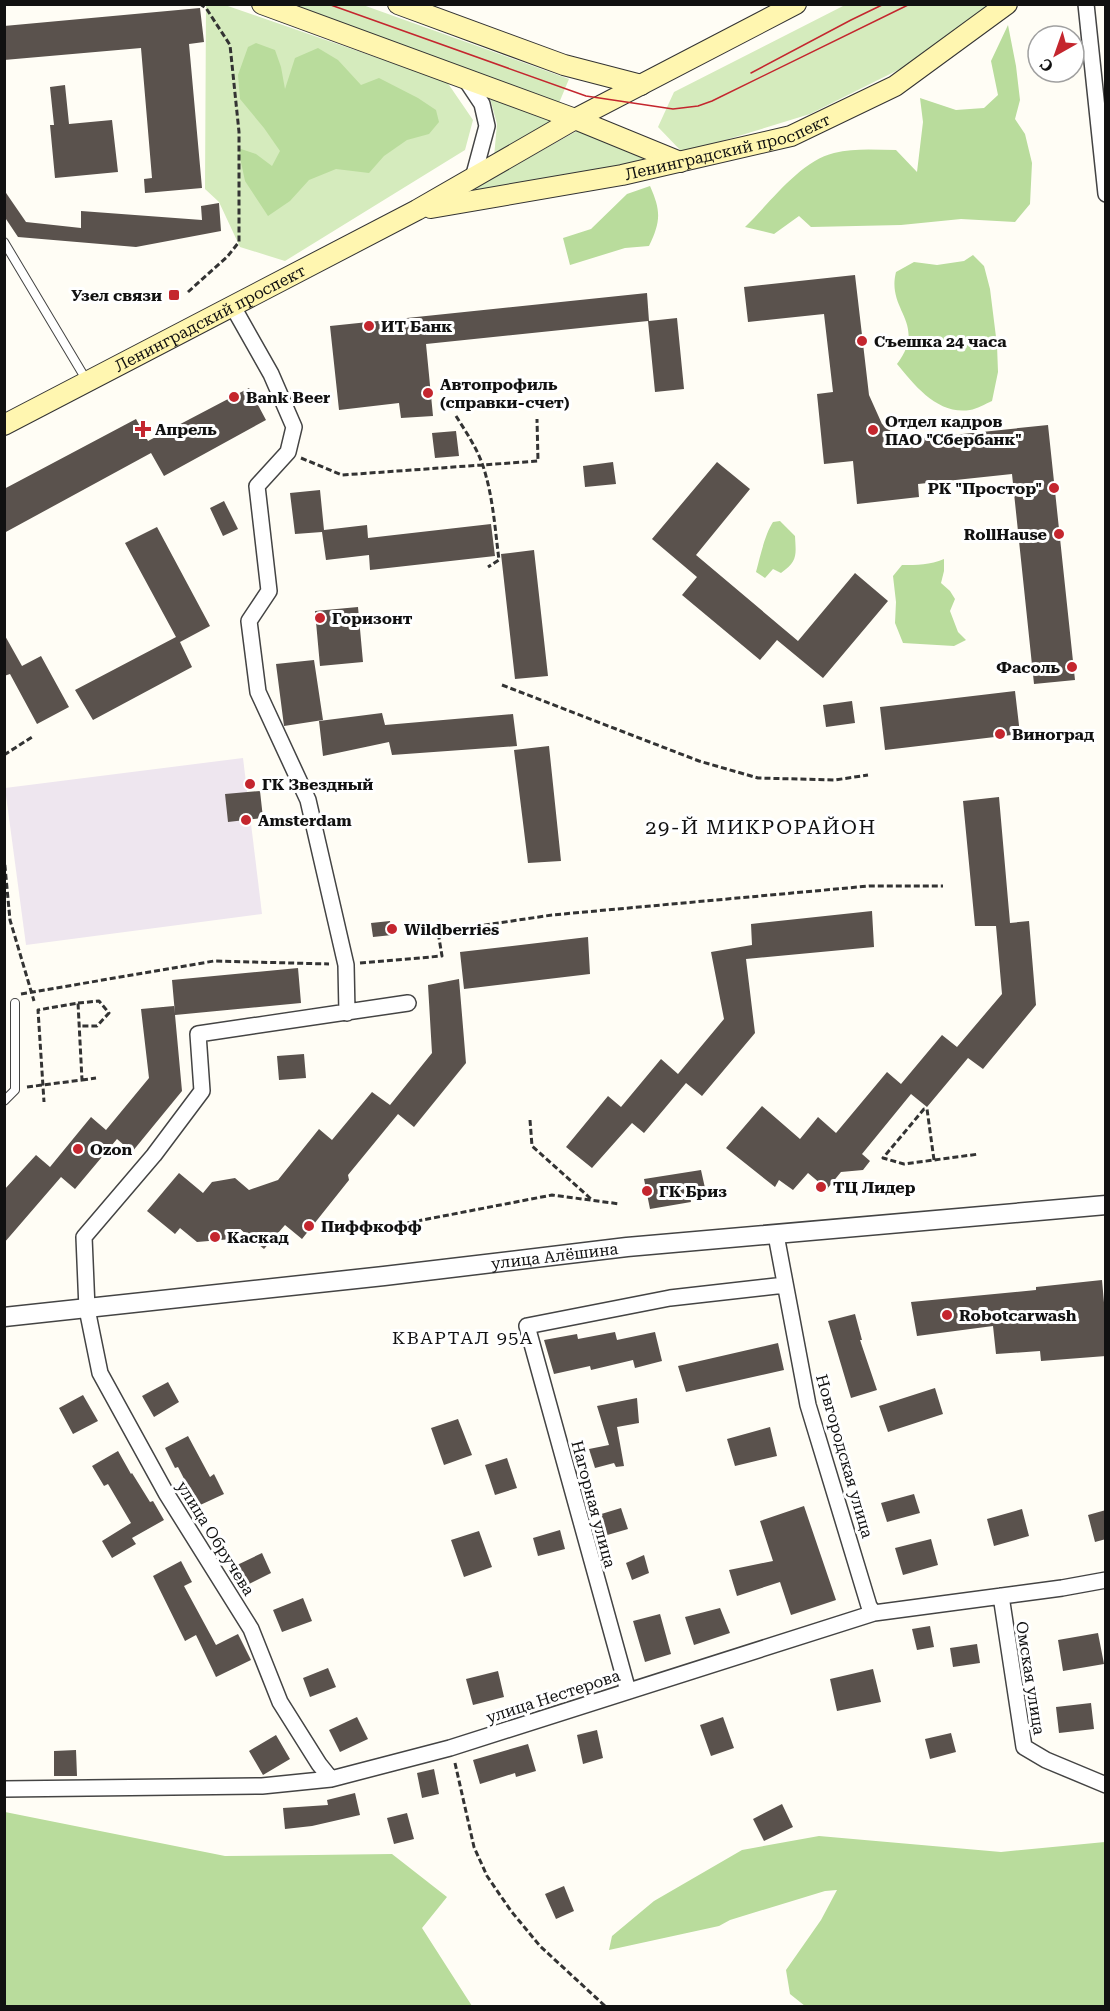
<svg xmlns="http://www.w3.org/2000/svg" width="1110" height="2011" font-family="'Roboto Serif',serif">
  <rect width="100%" height="100%" fill="#fffdf5"/>
  <path fill="#eee6ef" d="M243,758l19,156 -236,31 -21,-157z"/>
  <path fill="#d5ebbd" d="M206,5h19l222,77 26,38 -8,30 -180,111 -45,-14 -21,-45 -14,-13z
    M288,5h75l206,74 -10,24z
    M845,5h147l-82,59 -100,50 -127,39 -25,-26 16,-35z
    M490,98l62,22 -58,37 3,-33z
    M577,131l75,29 -185,32z"/>
  <path fill="#b9dc9c" d="M1008,25l8,41 4,34 -5,19 10,15 7,29 -2,41 -15,18 -54,-3 -60,6 -90,2 -12,-11 -25,18 -29,-7c25,-24 55,-66 89,-74 20,-5 42,-3 62,-3l21,22 6,-50 -3,-24 36,12 28,-2 14,-13 -7,-34z
    M256,43l19,7 6,17 4,22 10,-31 23,-10 20,12 23,25 18,-7 39,20 18,12 3,12 -10,12 -22,6 -23,16 -15,17 -33,-4 -27,11 -19,21 -22,15 -23,-35 -7,-33 18,6 16,12 8,-15 -16,-23 -24,-29 -2,-24 10,-28z
    M650,186c11,25 11,35 -1,60l-24,2 -55,17 -7,-27 28,-9 36,-35z
    M973,255l11,11 6,23 7,56 1,27 -6,29c-7,3 -15,8 -22,9 -32,5 -55,-24 -73,-46 31,-41 -11,-53 -1,-92l18,-10 23,3 27,-4z
    M780,521l15,15c1,19 3,25 -14,37l-8,-4 -8,9 -9,-6c4,-15 9,-38 17,-50z
    M944,559v12l-3,12 9,8 5,8 -5,12 8,21 8,8 -12,6 -51,-3 -8,-20 1,-21 -3,-26 9,-11c15,0 28,0 42,-6z
    M5,1812l220,44 167,-2 55,43 -25,31 50,78h-467z
    M819,1836l182,16 104,-10v164h-300l-15,-12 -4,-24 35,-50 16,-30 -12,1 -95,29 -11,6 -110,24 3,-14 42,-35 88,-51z"/>
  <path fill="#5a524d" d="M200,8l4,34 -15,2 13,144 -57,5 -1,-14 8,-1 -11,-130 -137,12v-34z
    M65,85l4,39 43,-4 6,52 -63,6 -5,-53h4l-4,-38z
    M4,190l22,32 55,6v-17l121,9 -1,-14 18,-3 2,28 -85,16 -118,-10 -14,-21z
    M855,275l14,120 13,29 16,13 16,2 134,-14 27,255 -41,4 -22,-210 -94,10 1,13 -62,7 -4,-43 -29,3 -7,-70 16,-2 -9,-78 -76,8 -4,-35z
    M647,293l2,28 28,-3 7,71 -29,3 -7,-71 -222,23 7,72 -32,2 -2,-15 -60,7 -9,-84z
    M249,388l17,32 -102,56 -13,-23 -147,80v-44l132,-70 12,22z
    M456,431l3,25 -24,2 -3,-25z
    M613,462l3,22 -31,3 -2,-21z
    M717,462l33,27 -54,66 102,86 57,-68 33,28 -65,77 -46,-38 -17,20 -78,-65 15,-18 -45,-38z
    M320,490l4,40 43,-5 1,13 123,-14 4,32 -125,14 -1,-15 -43,5 -4,-28 -27,2 -5,-41z
    M224,501l14,28 -15,7 -13,-28z
    M157,527l53,99 -30,16 12,25 -99,53 -18,-30 101,-53 -51,-94z
    M534,550l14,126 -33,3 -14,-125z
    M358,607l5,55 -43,4 -5,-55z
    M4,634l18,32 19,-10 28,51 -32,17 -27,-50 -6,2z
    M314,660l9,60 -39,6 -8,-62z
    M1015,691l5,43 -135,16 -5,-43z
    M852,701l3,22 -29,4 -3,-22z
    M382,713l3,12 128,-11 4,32 -125,9 -3,-13 -66,14 -4,-35z
    M549,746l12,115 -33,2 -14,-113z
    M260,791l3,27 -35,4 -3,-28z
    M999,797l11,126 19,-2 7,84 -53,64 -15,-11 -41,49 -16,-13 -49,60 8,7 -7,9 -22,2 -14,17 -19,-16 -15,17 -14,-10 -4,7 -49,-39 36,-42 38,33 18,-22 18,16 51,-61 14,12 41,-49 15,12 45,-53 -6,-68h-21l-12,-125z
    M872,911l2,36 -128,12 9,74 -53,63 -16,-13 -42,50 -12,-10 -40,45 -26,-21 42,-51 13,11 40,-48 17,15 46,-55 -13,-67 41,-7 -1,-21z
    M390,921l2,14 -19,2 -2,-14z
    M588,937l2,37 -126,15 -4,-37z
    M298,968l3,35 -126,12 7,76 -50,61 -15,-13 -42,50 -14,-12 -57,66v-53l32,-35 14,12 41,-50 15,13 43,-52 -8,-69 33,-3 1,8 -3,-34z
    M459,979l7,84 -52,64 -16,-13 -50,61 1,5 -47,59 -17,-14 -21,24 -24,-20 -8,10 -35,3 -17,-14 -5,6 -28,-23 32,-38 24,20 9,-11 23,-4 14,12 29,-10 41,-51 13,11 40,-48 18,13 42,-52 -4,-68z
    M304,1054l2,24 -27,2 -2,-24z
    M701,1170l4,18 -16,2 2,12 -41,7 -6,-30z
    M1102,1280l4,45v31l-65,5 -1,-10 -44,3 -3,-28 -76,10 -6,-34 125,-12v-3z
    M855,1314l7,26h-2l17,50 -26,8 -23,-77z
    M615,1332l2,8 38,-8 7,29 -27,7 -2,-8 -42,10 -1,-4 -36,8 -10,-34 33,-6 1,5z
    M778,1343l6,27 -98,22 -8,-26z
    M168,1382l11,20 -25,15 -12,-21z
    M935,1388l8,26 -55,18 -9,-26z
    M83,1395l15,26 -25,13 -14,-26z
    M637,1398l2,25 -22,4 7,39 -8,1 -2,-4 -19,5 -6,-19 20,-4 -12,-39z
    M458,1419l14,36 -28,10 -13,-37z
    M770,1427l7,29 -42,10 -8,-27z
    M188,1436l22,41 4,-3 10,20 -26,12 -20,-39 -3,1 -10,-20z
    M118,1451l13,23 1,-1 18,29 3,-1 11,19 -32,18 4,6 -24,14 -10,-17 29,-18 -23,-39 -4,2 -12,-20z
    M507,1458l10,30 -22,7 -10,-30z
    M914,1494l6,19 -33,9 -6,-19z
    M804,1506l32,94 -45,15 -11,-33 -43,14 -8,-26 44,-9 -13,-40z
    M621,1508l7,21 -24,7 -6,-21z
    M1022,1509l7,27 -35,10 -7,-27z
    M1106,1510v29l-11,3 -7,-27z
    M560,1530l5,19 -27,7 -5,-18z
    M479,1531l13,36 -28,10 -13,-37z
    M931,1539l7,26 -35,10 -8,-27z
    M262,1553l9,20 -26,13 -10,-20z
    M644,1555l5,18 -17,7 -6,-17z
    M181,1561l11,21 -8,4 32,59 22,-11 13,26 -35,17 -20,-42 -11,6 -32,-65z
    M303,1598l9,23 -30,11 -9,-22z
    M720,1608l10,25 -36,12 -9,-28z
    M660,1614l11,40 -26,8 -12,-41z
    M930,1626l4,21 -17,3 -5,-21z
    M1098,1633l6,31 -41,7 -5,-31z
    M977,1644l3,19 -27,4 -3,-19z
    M328,1668l8,19 -26,10 -7,-19z
    M873,1669l8,33 -44,9 -7,-32z
    M498,1671l6,26 -31,8 -7,-26z
    M1091,1703l3,26 -35,4 -3,-26z
    M357,1717l11,22 -28,13 -11,-22z
    M723,1717l11,31 -23,8 -11,-31z
    M597,1730l6,28 -20,6 -6,-29z
    M951,1733l5,19 -26,7 -5,-20z
    M276,1735l14,24 -27,16 -14,-24z
    M528,1744l8,27 -20,6 -1,-4 -35,11 -7,-24z
    M76,1750l1,26h-23v-25z
    M434,1769l5,25 -17,4 -5,-25z
    M355,1793l5,22 -48,11 -27,3 -2,-21 45,-3 -1,-5z
    M782,1804l11,23 -29,14 -11,-22z
    M407,1813l7,26 -20,5 -7,-26z
    M564,1886l10,25 -18,8 -11,-25z"/>
  <g fill="none" stroke-linecap="round" stroke-linejoin="round">
    <g stroke="#444" stroke-width="10">
      <path id="service" d="M4,242l83,139
        M4,1101l11,-11v-87"/>
    </g>
    <g stroke="#444" stroke-width="18">
      <path id="minor" d="M1086,4l20,190
        M464,77l18,27 5,22 -14,52
        M232,305l39,69 23,53 -6,25 -31,34 12,105 -20,30 9,71 50,108 38,165 1,48
        M776,1235l32,170 61,201 5,7
        M1001,1596l23,151 22,13 60,25
        M628,1691l-101,-365 143,-28 115,-13
        M331,1779l-12,-15 -39,-62 -29,-73 -85,-136 -66,-120 -13,-64 -3,-72 70,-82 48,-64 -4,-57 210,-31
        M4,1789l258,-3 69,-7 119,-31 424,-135 188,-25 44,-8"/>
    </g>
    <g stroke="#444" stroke-width="21">
      <g id="tertiary">
        <path id="s1" d="M4,1317l380,-41 243,-29 479,-42"/>
      </g>
    </g>
    <g stroke="#333" stroke-width="22">
      <g id="secondary">
        <path d="M262,4l313,115 105,43"/>
        <path d="M398,4l166,61 77,20"/>
        <path id="s2" d="M431,208l191,-33 169,-39 104,-50 112,-82"/>
        <path id="s3" d="M4,425l413,-215 158,-91 221,-115"/>
      </g>
    </g>
    <path stroke="#333" stroke-width="3" stroke-dasharray="6 3" stroke-linecap="butt" d="M188,292l39,-35 12,-15v-110l-9,-87 -24,-37 -6,-4
      M456,416c10,16 21,32 27,50 10,30 12,63 16,94l-11,7
      M301,458l41,17 196,-14 -1,-42
      M502,685l197,76 59,17 77,2 33,-5
      M4,755l28,-18
      M4,856l6,64 24,81
      M360,963l82,-7 -4,-24 114,-17 317,-29h74
      M21,994l193,-33 115,3
      M78,1003l21,-2 10,12 -12,13h-18
      M82,1080l14,-2
      M27,1087l55,-7 -4,-77 -40,7 6,92
      M530,1120l2,26 59,53
      M934,1160l-7,-51h-3l-41,49 21,6 75,-10
      M381,1228l171,-33 68,9
      M455,1763l19,84 13,29 24,35 29,35 65,60"/>
    <use href="#service" stroke="#fff" stroke-width="8"/>
    <use href="#minor" stroke="#fff" stroke-width="15"/>
    <use href="#tertiary" stroke="#fff" stroke-width="18"/>
    <use href="#secondary" stroke="#fff6b0" stroke-width="20"/>
    <path stroke="#c4262e" stroke-width="1.5" d="M328,4l258,92 87,13 25,-3 14,-5 198,-97
      M751,73l100,-53 33,-16"/>
  </g>
  <g fill="#c4262e" stroke="#fff" stroke-width="2">
    <rect x="168" y="289" width="12" height="12" rx="3"/>
    <circle cx="369" cy="326" r="6"/>
    <circle cx="862" cy="341" r="6"/>
    <circle cx="428" cy="393" r="6"/>
    <circle cx="234" cy="397" r="6"/>
    <path d="M140 420h6v6h6v6h-6v6h-6v-6h-6v-6h6z"/>
    <circle cx="873" cy="430" r="6"/>
    <circle cx="1054" cy="488" r="6"/>
    <circle cx="1059" cy="534" r="6"/>
    <circle cx="320" cy="618" r="6"/>
    <circle cx="1072" cy="667" r="6"/>
    <circle cx="1000" cy="734" r="6"/>
    <circle cx="250" cy="784" r="6"/>
    <circle cx="246" cy="820" r="6"/>
    <circle cx="392" cy="929" r="6"/>
    <circle cx="78" cy="1149" r="6"/>
    <circle cx="821" cy="1187" r="6"/>
    <circle cx="647" cy="1191" r="6"/>
    <circle cx="309" cy="1226" r="6"/>
    <circle cx="215" cy="1237" r="6"/>
    <circle cx="947" cy="1315" r="6"/>
  </g>
  <g text-anchor="middle" stroke-width="6" stroke-linejoin="round" paint-order="stroke">
    <g font-size="16" fill="#111" stroke="#fff">
      <text dy="6" stroke="none"><textPath href="#s2" startOffset="303">Ленинградский проспект</textPath></text>
      <text dy="6" stroke="none"><textPath href="#s3" startOffset="232">Ленинградский проспект</textPath></text>
      <text dy="6" stroke="none"><textPath href="#s1" startOffset="554">улица Алёшина</textPath></text>
      <text transform="translate(845 1456) rotate(74)" y="6">Новгородская улица</text>
      <text transform="translate(594 1504) rotate(75)" y="6">Нагорная улица</text>
      <text transform="translate(216 1538) rotate(58)" y="6">улица Обручева</text>
      <text transform="translate(1031 1678) rotate(81)" y="6">Омская улица</text>
      <text transform="translate(553 1696) rotate(-18)" y="6">улица Нестерова</text>
    </g>
    <g font-size="16" font-weight="bold" fill="#111" stroke="#fff" text-anchor="start">
      <text x="162" y="301" text-anchor="end">Узел связи</text>
      <text x="381" y="332">ИТ Банк</text>
      <text x="874" y="347">Съешка 24 часа</text>
      <text x="440" y="390">Автопрофиль<tspan x="440" dy="18">(справки-счет)</tspan></text>
      <text x="246" y="403">Bank Beer</text>
      <text x="885" y="427">Отдел кадров<tspan x="885" dy="18">ПАО "Сбербанк"</tspan></text>
      <text x="155" y="435">Апрель</text>
      <text x="1042" y="494" text-anchor="end">РК "Простор"</text>
      <text x="1047" y="540" text-anchor="end">RollHause</text>
      <text x="332" y="624">Горизонт</text>
      <text x="1060" y="673" text-anchor="end">Фасоль</text>
      <text x="1012" y="740">Виноград</text>
      <text x="262" y="790">ГК Звездный</text>
      <text x="258" y="826">Amsterdam</text>
      <text x="404" y="935">Wildberries</text>
      <text x="90" y="1155">Ozon</text>
      <text x="833" y="1193">ТЦ Лидер</text>
      <text x="659" y="1197">ГК Бриз</text>
      <text x="321" y="1232">Пиффкофф</text>
      <text x="227" y="1243">Каскад</text>
      <text x="959" y="1321">Robotcarwash</text>
    </g>
    <g font-size="18" letter-spacing="1.5" fill="#111" stroke="#fff">
      <text x="463" y="1344">КВАРТАЛ 95А</text>
    </g>
    <g font-size="20" letter-spacing="1.5" fill="#111" stroke="#fff">
      <text x="761" y="834">29-Й МИКРОРАЙОН</text>
    </g>
  </g>
  <rect width="1110" height="2011" fill="none" stroke="#111111" stroke-width="12"/>
  <g transform="translate(1056 54) rotate(220)"><circle r="28" fill="#ffffff" stroke="#a0a0a0" stroke-width="1.5"/>
  <path d="M0-4.5L10 22L0 15L-10 22Z" fill="#c4262e"/>
  <text y="-9" font-size="16" font-weight="bold" text-anchor="middle" fill="#111111">С</text>
  </g>
</svg>
